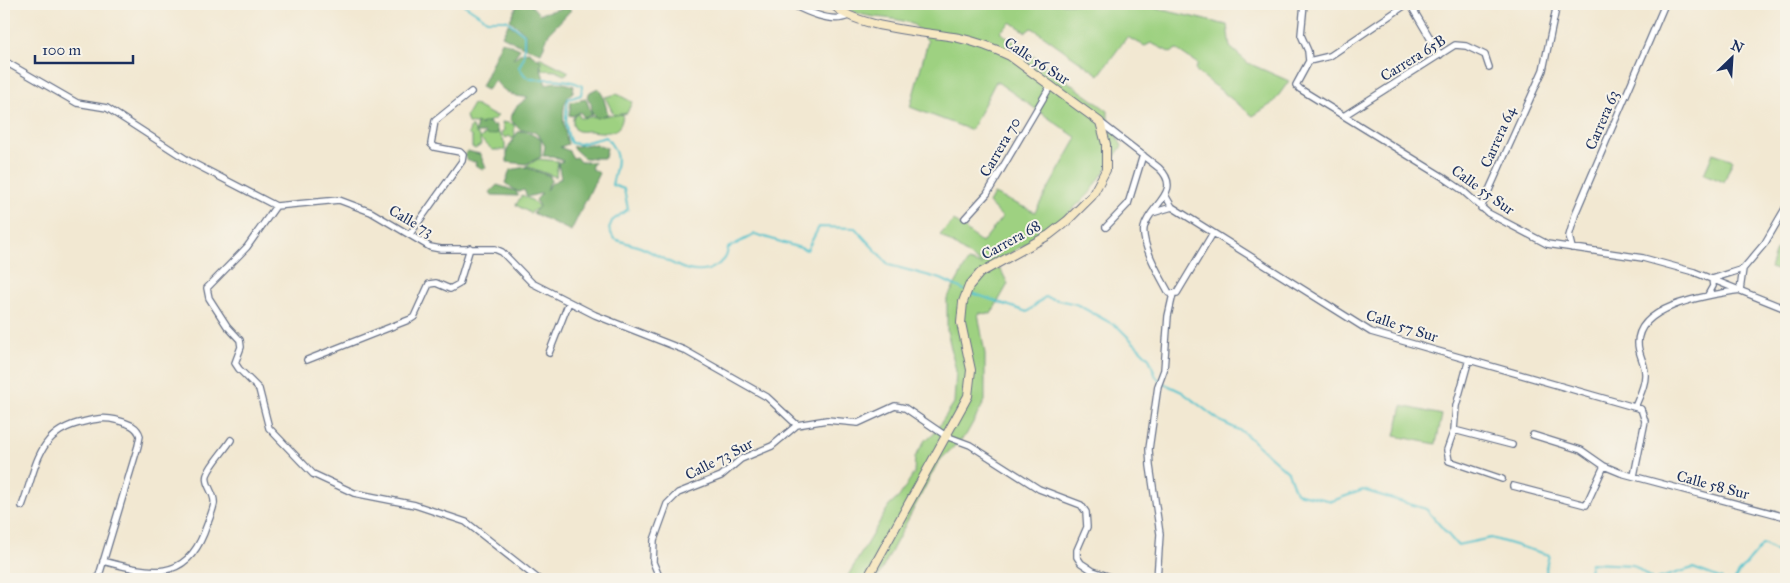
<svg xmlns="http://www.w3.org/2000/svg" width="1790" height="583" font-family="'IM FELL Great Primer',serif">
  <rect width="100%" height="100%" fill="#f7f3e8"/>
  <filter id="ink" filterUnits="userSpaceOnUse"><feTurbulence type="fractalNoise" baseFrequency=".02" numOctaves="2"/><feDisplacementMap in="SourceGraphic" scale="10" xChannelSelector="R" yChannelSelector="G"/><feConvolveMatrix kernelMatrix="1 2 1 2 8 2 1 2 1" color-interpolation-filters="sRGB"/></filter>
  <filter id="wash" filterUnits="userSpaceOnUse"><feTurbulence type="fractalNoise" baseFrequency=".0096" numOctaves="4" result="noise"/><feDisplacementMap in="SourceGraphic" scale="20" xChannelSelector="R" yChannelSelector="G"/><feGaussianBlur stdDeviation="1.12" result="paint"/><feColorMatrix in="noise" values="0 0 0 0 0 0 0 0 0 0 0 0 0 0 0 0 0 1.4 0 .05"/><feComposite in="paint" operator="in"/></filter>
  <g filter="url(#wash)">
    <rect width="100%" height="100%" fill="#f2e8d2"/>
    <path fill="#9ed181" stroke="#5c8070" d="M841,4h313v4l73,17 3,22 18,16 41,18 -16,22 -20,13 -58,-46 3,-6 -22,-15 -5,4 -20,-10 -6,3 -18,-9 -28,38 -65,-46 -3,-1 -5,4 -15,-10 -11,10 108,79v10l14,25 -33,48 -39,36 -62,36 13,4 7,14 -17,30 -13,-1 7,41v47l-19,34 -28,27 -61,117h-31l43,-73 10,-9 15,-24 1,-16 10,-17 8,-5 21,-32 2,-32 -9,-41v-31l21,-38 15,4 -43,-30 14,-15 28,23 20,-26 -13,-14 5,-9 41,18 42,-74 -81,-57 -25,49 -61,-23 18,-66c-5,-5 -11,-15 -16,-17 -24,-10 -50,-2 -71,-20z
      M539,57l30,15 -5,3 -8,-4 -14,-1z
      M617,94l15,8 -5,11 -4,1c-2,21 -14,19 -32,17 -5,-1 -9,2 -15,-1l-3,-5v-7l5,-5 2,5 43,-4 -9,1 -9,-18z
      M473,104l20,11 5,1c-5,6 -21,10 -30,7l-2,-7z
      M502,122l12,2 1,12 -3,3 -2,-3 -5,2 -4,-5 3,-3z
      M471,126l9,12 6,-4 13,-1 6,10v7h-12l-13,-11 1,6 -6,4 -3,-2v-10l-4,-3z
      M1713,153l20,7 -9,22 -20,-8z
      M538,159l20,2 -2,16 -30,-11z
      M522,195l11,6 6,6 -9,6 -14,-8z
      M1776,250l10,3v20l-16,-5z
      M1402,406l40,9 -6,29 -41,-8z"/>
    <path fill="#7eb36f" stroke="#4c7166" d="M518,4h12l9,10 28,-7 4,3 -22,23 -8,20 -16,-6v-14l-15,-13z
      M508,24l16,10 -1,13 -21,-11z
      M502,41l18,8 -7,10 8,-6 8,-1 13,10 -2,4 6,19c8,-5 19,-2 28,1l-1,6c-15,10 -9,37 -5,52l-8,3 9,4 4,7 3,-1 4,5h14l-3,6 8,5 -28,58 -38,-18 6,-6 -3,-7 6,-7 -15,4 -3,-7 -6,2 -13,-9 5,-13 15,-3 25,9 1,5 -5,9 6,-7 9,-5 -3,-15 5,-2 -10,-5h-10l2,-10 -4,-7v18l-15,7 -19,-2v-12l11,-18 7,-1 16,8c-4,-8 -13,-9 -21,-9l-10,-11 6,-12 12,-10c-14,1 -26,-6 -33,-17l-8,10 -6,-3z
      M598,88l5,8 5,18 -11,4 -5,-4 -1,-11 -4,-6 3,-5z
      M586,99l6,16 -8,2 -4,-5 -7,4 -4,-1 2,-13z
      M477,123l4,2 3,-3h5l3,4 3,-2 3,9 -10,3 -3,-3h-10z
      M591,144l16,4 -2,10h-21l-12,-11z
      M467,151l13,3 6,14 -4,1 -7,-4 1,-3 -8,-1 -4,-5z
      M497,185l19,6 2,5 -26,-1 -2,-3z"/>
    <g fill="none" stroke-linecap="round" stroke-linejoin="round">
      <path stroke="#56c3cd" stroke-width="2" d="M463,4l24,16h19l18,14v23l-5,10c9,16 14,12 29,12 13,0 24,1 34,7l-1,9 -13,4c-2,14 -4,31 3,44l8,1 27,-7c16,20 11,25 6,48l12,4 4,20 -16,12 -3,8 5,10c8,3 18,5 26,8 22,8 51,36 76,19 8,-5 11,-8 12,-18l27,-14 52,16 12,-23 36,1 34,37 52,14 23,11
        M969,292l58,20 18,-15 31,7 42,23 31,31 7,19 9,7 17,8 38,29 23,11 45,40 8,21 36,8 31,-11 63,19 31,36 34,-7 58,17 -3,12 1,12
        M588,574l23,5
        M1587,579l4,-16 42,2 19,14
        M1657,579l36,-11 29,11
        M1734,579l29,-35 23,13"/>
    </g>
  </g>
  <g filter="url(#ink)">
    <g fill="none" stroke-linecap="round" stroke-linejoin="round">
      <g stroke="#667087" stroke-width="8">
        <path id="street" d="M791,4c14,7 41,20 57,12
          M1304,4l-3,31 7,16 1,10 -13,24 4,4 143,88 19,13 26,23 59,31 96,14 51,14 92,37
          M1410,4l30,51
          M4,61l73,42 30,5 82,53 87,45 63,-6 32,12 59,35 11,2h54l7,3 30,31 63,32 89,35 83,47 30,28
          M1309,61l21,-5 77,-52
          M1345,115l110,-70 11,1 19,9 4,12
          M1100,122l59,46c25,24 -10,37 -15,60 -3,17 17,50 25,65h8l36,-60
          M1165,195l7,12 199,125 270,77 4,12 -11,55
          M276,206l-29,41 -40,41 2,10 18,28 13,14 1,7 -6,16 4,6 20,20 10,39 44,46 41,19 61,12 51,17 72,57
          M1481,208l62,-138 14,-66
          M1152,213l20,-6
          M965,218l22,-24 64,-109
          M1106,227l22,-23 15,-49
          M410,234l52,-73 1,-6 -3,-3 -26,-5 -3,-3 4,-23 36,-29
          M1572,248l-3,-12 7,-24 89,-208
          M1708,295l5,-9 -1,-7 31,-10 22,-26 21,-36
          M549,353l20,-51
          M1469,359l-13,47 -2,24 58,15
          M307,360l104,-41 3,-2 15,-33 7,-1 14,6 9,-5 11,-36
          M1635,407c4,-10 11,-23 10,-34 0,-10 -7,-19 -7,-30 0,-39 73,-48 102,-53l3,-21
          M797,425l30,-5 31,3 37,-17 10,2 41,28 24,9 69,44 42,16 5,7 1,15 -10,23v7l4,6 12,8 23,8
          M1454,430l-7,20 2,11 53,18
          M1533,435l48,15 23,16 17,7 165,44
          M1513,486l73,19 18,-39
          M22,506c15,-39 14,-74 61,-84 12,-3 21,-5 33,-2 10,3 21,5 24,16l-2,10 -40,133
          M103,561c46,12 81,22 101,-28 3,-9 8,-19 10,-29 2,-10 -10,-19 -7,-29 4,-11 17,-24 24,-35
          M660,579l-7,-17 1,-22 13,-36 11,-11 43,-17 20,-17 31,-13 25,-21
          M1157,579l3,-45 -10,-68 -1,-17 9,-63 6,-16 4,-54 5,-22"/>
      </g>
      <g stroke="#667087" stroke-width="10">
        <path id="secondary" d="M833,4c19,24 96,28 126,34 18,4 35,10 51,18l90,66 6,22v26l-14,26 -25,25 -18,14 -69,38 -11,13 -6,16 -2,21 10,47 -3,26 -101,183"/>
      </g>
      <use href="#street" stroke="#fff" stroke-width="5.5"/>
      <use href="#secondary" stroke="#f7e8c3" stroke-width="8"/>
    </g>
  </g>
  <g text-anchor="middle" stroke-width="4" stroke-linejoin="round" paint-order="stroke">
    <g font-size="15" fill="#1b2f5e" stroke="#f7f3e8">
      <text transform="translate(1413 58) rotate(-32)" y="5">Carrera 65B</text>
      <text transform="translate(1037 61) rotate(33)" y="5">Calle 56 Sur</text>
      <text transform="translate(1602 120) rotate(-67)" y="5">Carrera 63</text>
      <text transform="translate(1498 137) rotate(-66)" y="5">Carrera 64</text>
      <text transform="translate(1000 147) rotate(-60)" y="5">Carrera 70</text>
      <text transform="translate(1483 190) rotate(36)" y="5">Calle 55 Sur</text>
      <text transform="translate(411 221) rotate(30)" y="5">Calle 73</text>
      <text transform="translate(1011 240) rotate(-29)" y="5">Carrera 68</text>
      <text transform="translate(1402 326) rotate(18)" y="5">Calle 57 Sur</text>
      <text transform="translate(719 459) rotate(-27)" y="5">Calle 73 Sur</text>
      <text transform="translate(1713 485) rotate(15)" y="5">Calle 58 Sur</text>
    </g>
  </g>
  <rect width="1790" height="583" fill="none" stroke="#f7f3e8" stroke-width="20"/>
  <g transform="translate(1732 58) rotate(25)" stroke="#f7f3e8" stroke-width="4" paint-order="stroke">
  <path d="M0-4L9 19L0 12L-9 19Z" fill="#1b2f5e"/>
  <text y="-8" font-size="14" font-weight="bold" text-anchor="middle" fill="#1b2f5e">N</text>
  </g>
  <path d="M35 55v8h98v-8" fill="none" stroke="#1b2f5e" stroke-width="2.5"/>
  <text x="42" y="55" font-size="15" fill="#1b2f5e" stroke="#f7f3e8" stroke-width="4" paint-order="stroke">100 m</text>
</svg>
